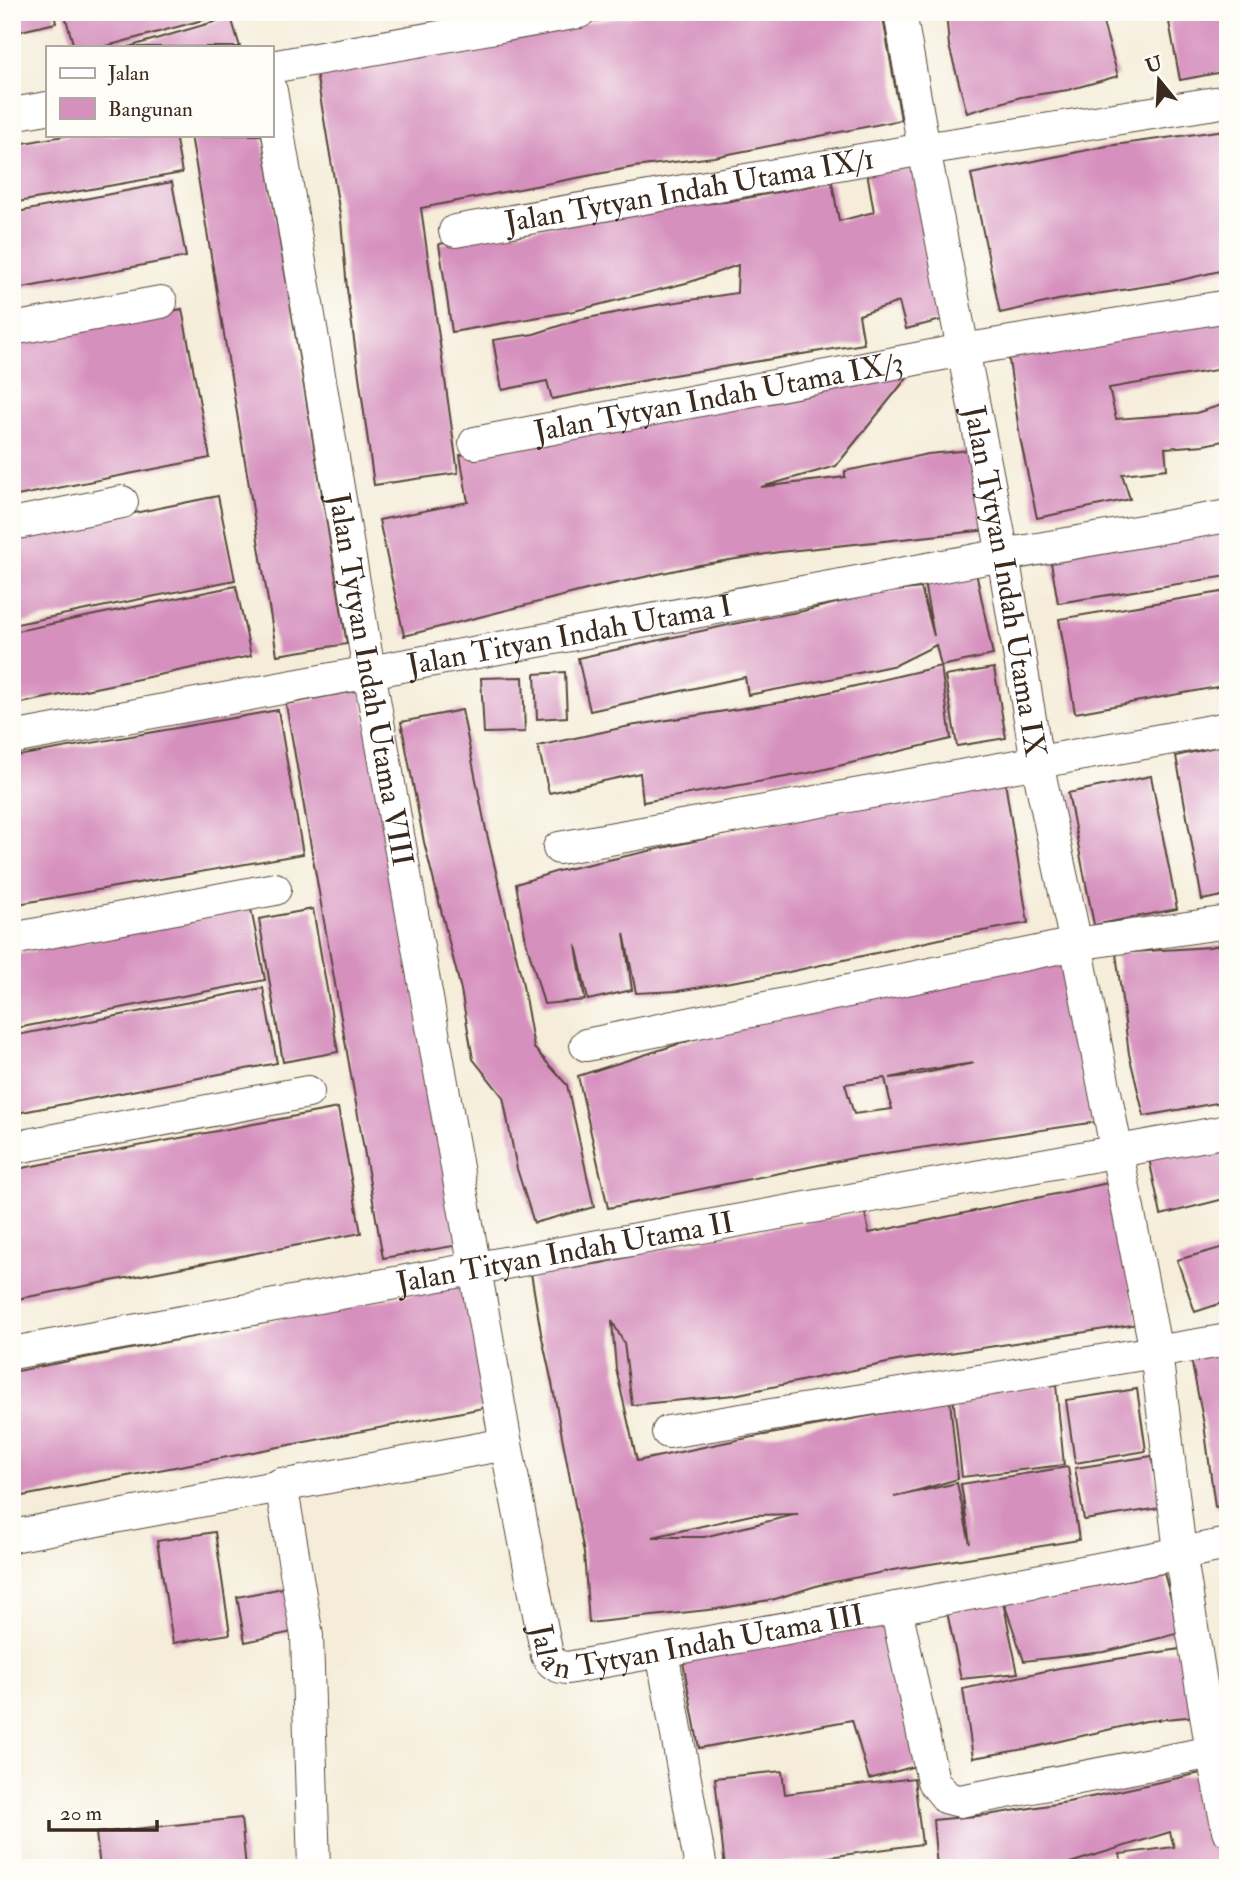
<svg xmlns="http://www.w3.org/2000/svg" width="1240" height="1880" font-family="'IM FELL Double Pica',serif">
  <rect width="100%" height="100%" fill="#fdfcf7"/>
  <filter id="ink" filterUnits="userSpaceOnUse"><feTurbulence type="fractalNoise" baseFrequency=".0143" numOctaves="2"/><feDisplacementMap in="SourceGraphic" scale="14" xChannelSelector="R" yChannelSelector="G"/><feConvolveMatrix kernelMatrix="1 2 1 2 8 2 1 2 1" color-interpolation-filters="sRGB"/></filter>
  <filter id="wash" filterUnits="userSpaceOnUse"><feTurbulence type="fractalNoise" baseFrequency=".00686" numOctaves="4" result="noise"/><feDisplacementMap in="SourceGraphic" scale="28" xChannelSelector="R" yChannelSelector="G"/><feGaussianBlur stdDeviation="1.57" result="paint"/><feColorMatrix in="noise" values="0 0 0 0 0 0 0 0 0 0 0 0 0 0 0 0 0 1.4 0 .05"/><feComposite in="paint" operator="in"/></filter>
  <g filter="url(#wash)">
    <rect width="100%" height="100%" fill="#f5edd9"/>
    <g id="blocks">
      <path fill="#d690be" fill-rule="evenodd" d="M12,12h42l2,11 -44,10z
        M64,12h149l1,5 -111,30h-29z
        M654,12h228l19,108 -187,37 -80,10 -213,41 37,265 -84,12 -27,-196 -6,-69 -25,-148 167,-34z
        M946,12h154l18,64 -50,14 -47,7 -54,16 -18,-67z
        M1216,12h12v59l-48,9 -11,-58z
        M231,17l9,30h-112z
        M1225,130h3v139l-55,13 -115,18 -58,13 -29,-139 136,-28z
        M70,135h105l7,38 -170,30v-58z
        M191,135h71l85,509 -70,11z
        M915,161l34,157 -43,11 -7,-27 -40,13 5,29 -197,32 -115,23 -5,-18 -45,9 -9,-50 41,-6 43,-14 80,-15 80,-12 1,-28 -48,17 -116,29 -122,21 -13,-88 236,-38 50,-4 107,-20 7,39 35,-9 -7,-40z
        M172,182l14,75 -174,33v-77z
        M182,309l28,149 -198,39v-155z
        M1228,313v55l-119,20 7,31 80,-6 32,-10v37l-24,5 -39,3 2,21 -45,5 8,25 -93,19 -17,-80 -12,-85z
        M914,369l-78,97 -75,21 84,-10v-6l83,-17 43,-4 16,80 -208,22 -80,13 -109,24 -186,47 -25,-116 89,-18 -8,-47z
        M218,496l17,84 -223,45v-87z
        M1228,524v52l-170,27 -9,-52z
        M976,572l17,83 -52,11 10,73 -142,34 -166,29 -3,-29 -91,20 -11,-47 92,-20 165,-26 146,-34 -5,-21 -40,20 -80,17 -68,13 -3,-18 -155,34 -12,-53 155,-34 70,-13 75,-18 43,-5 13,48 -10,-53z
        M236,586l15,70 -239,49v-73z
        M1228,591v94l-153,28 -16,-94z
        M994,668l12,70 -49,8 -12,-70z
        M565,672l2,45 -30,2 -2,-45z
        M523,677l2,55 -41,1 -3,-55z
        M361,690l98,555 -76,13 -97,-554z
        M278,710l25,144 -291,51v-148z
        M462,710l24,120 36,150 12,68 33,37 27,122 -60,16 -17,-54 -14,-72 -30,-38 -12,-69 -37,-148 -23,-120z
        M1228,744v151l-26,5 -26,-144z
        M1151,776l26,133 -83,16 -26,-132z
        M1005,782l23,141 -79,14 -160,35 -111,19 -42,2 -12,-60 8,57 -44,10 -12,-55 9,55 -41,4 -18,-63 -10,-57 42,-13 250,-55z
        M251,909l14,71 -253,49v-74z
        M313,909l25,143 -55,10 -24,-143z
        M1228,943v158l-84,15 -15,-62 -13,-101 94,-6z
        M1068,954l29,168 -239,35 -250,51 -30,-132 132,-42zM974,1063l-59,12 -25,3 31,-7zM885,1078l7,31 -38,5 -9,-30z
        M263,988l14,75 -265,51v-78z
        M338,1108l23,125 -349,67v-130z
        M1228,1136v62l-67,17 -13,-61z
        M1108,1183l30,141 -241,37 -163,34 -102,10 -8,-62 -12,-22 4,48 21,92 100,-21 213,-39 8,78 -64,18 63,-14 13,61 -9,-60 107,-17 11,73 -186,30 -74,15 -44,14 -58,10 -128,14 -5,-70 -32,-170 -11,-50 -10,-60 70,-10 111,-25 153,-25 4,20zM798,1514l-94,23h-51l98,-22z
        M1228,1246v55l-33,11 -18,-52z
        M470,1283l24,123 -482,92v-126z
        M1228,1349v156l-13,2 -11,-83 -14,-70z
        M1056,1385l8,80 -102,12 -9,-81z
        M1137,1389l9,62 -71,12 -9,-63z
        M1152,1456l8,52 -76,12 -9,-52z
        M215,1532l15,102 -57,9 -16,-102z
        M1164,1573l16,60 -76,19 -80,9 -20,-58z
        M293,1586l9,44 -57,12 -8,-45z
        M1003,1602l15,71 -57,6 -14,-67z
        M885,1624l34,141 -50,14 -17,-59 -153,28 -16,-86z
        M1180,1649l16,67 -50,5 -116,27 -57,10 -10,-69 96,-21z
        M782,1771l3,23 129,-16 8,66 -129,18 -68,6 -10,-90z
        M1210,1771l16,68 2,29h-106l-2,-14 54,-7 -4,-15 -116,36h-117l-4,-48 54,-5 81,-13z
        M241,1818l5,50h-146l-4,-35z"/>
    </g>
  </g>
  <g filter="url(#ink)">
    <use href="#blocks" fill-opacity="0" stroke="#57473a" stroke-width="2"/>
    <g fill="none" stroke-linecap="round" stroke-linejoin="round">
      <g stroke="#57473a" stroke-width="34">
        <g id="street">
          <path id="s1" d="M900,12l24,137 79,406 34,207 39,182 80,408 24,200 32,200 16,78"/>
          <path d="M271,67l308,-55"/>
          <path id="s2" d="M271,91l98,580 137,773 41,211c5,9 10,12 20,13l329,-60 332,-64"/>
          <path d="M12,114l35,-6"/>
          <path id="s3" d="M455,231l469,-82 304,-48"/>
          <path d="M12,329l149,-27"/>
          <path id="s4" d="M475,443l488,-93 265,-44"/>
          <path d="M12,524l110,-22"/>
          <path id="s5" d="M12,738l991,-183 225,-39"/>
          <path d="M559,848l669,-120"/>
          <path d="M12,939l263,-50"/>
          <path d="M586,1045l490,-101 152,-22"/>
          <path d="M12,1148l296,-56"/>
          <path id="s6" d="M12,1353l1216,-222"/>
          <path d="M668,1432l560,-92"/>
          <path d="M281,1484l26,152 7,232"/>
          <path d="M12,1536l494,-92"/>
          <path d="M896,1608l37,173 14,17 13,3 268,-52"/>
          <path d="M662,1652l39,216"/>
        </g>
      </g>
      <use href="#street" stroke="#fff" stroke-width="32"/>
    </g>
  </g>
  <g text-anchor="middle" stroke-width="7" stroke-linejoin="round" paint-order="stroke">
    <g font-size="30" fill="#3b2a1e" stroke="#fdfcf7">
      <text dy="10" stroke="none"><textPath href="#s3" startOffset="238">Jalan Tytyan Indah Utama IX/1</textPath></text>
      <text dy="10" stroke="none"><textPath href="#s4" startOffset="248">Jalan Tytyan Indah Utama IX/3</textPath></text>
      <text dy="10" stroke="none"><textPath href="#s1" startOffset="579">Jalan Tytyan Indah Utama IX</textPath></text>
      <text dy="10" stroke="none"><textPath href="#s5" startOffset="567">Jalan Tityan Indah Utama I</textPath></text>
      <text dy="10" stroke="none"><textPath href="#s2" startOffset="597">Jalan Tytyan Indah Utama VIII</textPath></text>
      <text dy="10" stroke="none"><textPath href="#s6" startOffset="562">Jalan Tityan Indah Utama II</textPath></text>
      <text dy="10" stroke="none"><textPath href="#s2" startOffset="1736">Jalan Tytyan Indah Utama III</textPath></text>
    </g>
  </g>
  <rect width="1240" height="1880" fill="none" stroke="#fdfcf7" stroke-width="42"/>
  <rect x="46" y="46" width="228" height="91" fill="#fdfcf7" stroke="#afa8a0" stroke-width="2"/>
  <rect x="60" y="68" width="35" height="10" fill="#ffffff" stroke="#afa8a0" stroke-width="2"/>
  <text x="108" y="80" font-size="21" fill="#3b2a1e">Jalan</text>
  <rect x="60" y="98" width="35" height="21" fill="#d690be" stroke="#afa8a0" stroke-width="2"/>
  <text x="108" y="116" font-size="21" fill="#3b2a1e">Bangunan</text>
  <g transform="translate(1159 80) rotate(342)" stroke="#fdfcf7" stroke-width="5" paint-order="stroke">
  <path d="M0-5L12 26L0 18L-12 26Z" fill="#3b2a1e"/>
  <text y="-10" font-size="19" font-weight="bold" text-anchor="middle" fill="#3b2a1e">U</text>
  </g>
  <path d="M49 1820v10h108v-10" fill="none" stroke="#3b2a1e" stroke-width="3.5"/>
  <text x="60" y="1820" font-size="21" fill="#3b2a1e" stroke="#fdfcf7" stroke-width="5" paint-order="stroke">20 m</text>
</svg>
